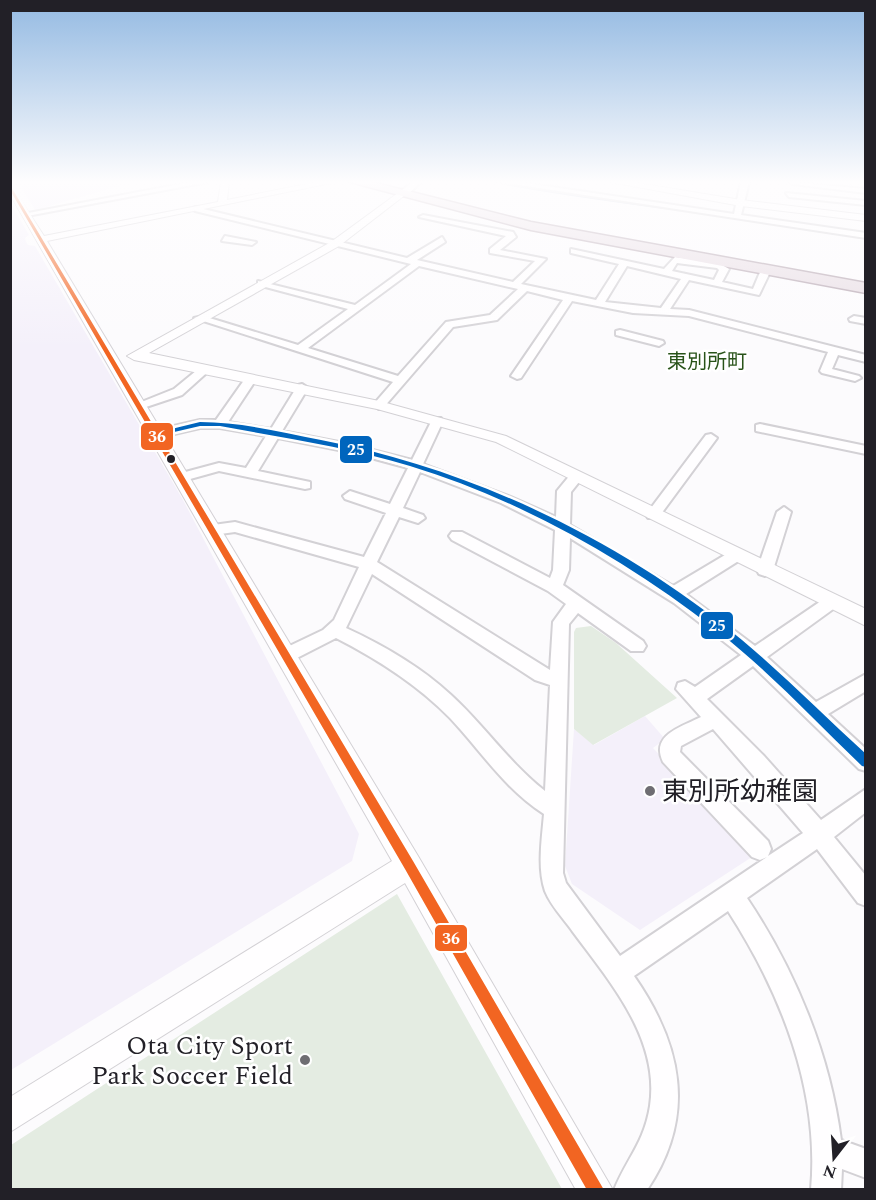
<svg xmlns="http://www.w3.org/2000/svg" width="876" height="1200" font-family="Spectral,'Noto Sans JP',serif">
  <rect width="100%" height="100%" fill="#fcfbfd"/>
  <path fill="#f4f0fa" d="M18,182h116l-99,28z
    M10,202l19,33 -4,3 1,4 2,3 7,1 148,254 176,334 -7,27 -341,209z
    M645,716l20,23 -12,9 102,107 -115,75 -68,-46 -7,-18 9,-137 20,16z"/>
  <path fill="#e4ece2" d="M591,626l25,17 61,55 -84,47 -19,-16v-97l2,-4z
    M397,894l165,295h-551v-44z"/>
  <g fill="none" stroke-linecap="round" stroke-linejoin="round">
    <path stroke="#b7c2d9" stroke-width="1.5" d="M494,182c66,13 133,21 200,30 57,8 114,19 172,26"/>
    <g stroke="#d3d1d5" stroke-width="4">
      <path id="minor" d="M191,182h17l-181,34 -4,-2z
        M413,182h8l-13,12h-6v-4z
        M499,182h20l215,32 7,-32h8l-8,33 125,18v5z
        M790,182l76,7v4l-73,-9z
        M786,193l80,8v4l-77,-8z
        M195,207l212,51 35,-21 3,5 -28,18 96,22 22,-21 -45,-8v-4l16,-13 -87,-19 4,-2 90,17 3,5 -16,13 46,9 -25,25 75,16 23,-36 -48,-11v-4l93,20 11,-12 44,6 10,6 -7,13 31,7 8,-19 5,-3 5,3 -12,25 -70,-15 -19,29 19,1 177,45v7l-28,-7 -6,14 27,7 2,2 -6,3 -33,-8 -2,-2 8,-19 -139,-36 -56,-3 -61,-12 -51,77 -4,1 -6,-3 52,-76 -36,-9 -30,29 -44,7 -70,81 -4,1 -6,-4 20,-23 -199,-64 9,-2 95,29 50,-36 -90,-24v-4l97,24 56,-41 -216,-53zM677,263l40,5 2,2 -5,10 -42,-9zM419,266l99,23 -28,26 -44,7 -48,54 -90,-28zM627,266l54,13 -20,29 -56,-6z
        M225,236l31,6 -4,3 -30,-4z
        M854,316l12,2v6l-16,-3 -1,-2z
        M620,330l43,11 1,2 -5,3 -43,-11v-4z
        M202,366l10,2 -30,27 -42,14 -6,-4 40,-16z
        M247,376l10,2 -29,44 43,7 27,-44 4,-1 6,4 -26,43 67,13 63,16 21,-42h8l2,3 -20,43 88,33 45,20 1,-26 14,-17h10l2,3 -12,15 -1,33 103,61 57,-34h10l3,4 -3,4 -54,34 69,52 69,-47h12l2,4 -2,4 -69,50 49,45 50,-28v17l-38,23 38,35v22l-7,-2 -106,-103 -46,33 57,57 57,64 45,-31v23l-32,25 32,39v30l-8,-3 -41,-54 -70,49c48,72 83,156 94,242l25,9v29l-24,-9 -1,21h-30c9,-99 -30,-197 -83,-279l-94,65c48,69 63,140 13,214h-33c13,-32 30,-47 36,-84 10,-67 -40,-124 -77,-174 -9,-13 -22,-26 -28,-41 -8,-24 -3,-53 -1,-77 -39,-25 -63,-63 -94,-96 -32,-33 -73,-59 -114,-80l-45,23 -6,2 -6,-2 -3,-5 3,-5 44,-21 11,-10 25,-53 -124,-35 -22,3 -7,-5 7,-5 22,-3 129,35 22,-44 -41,-14 -2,-3 7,-5 40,13 18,-36 -59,-16 -71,-14 -20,33 52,11v6l-5,1 -86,-18 -36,10 -5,-1v-6l41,-11 27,5 20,-32 -46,-8h-20l-43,10 -6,-4 1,-3 48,-11h16zM420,472l81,31 54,27 -2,40 -3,8 -88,-46h-10l-3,4 3,4 96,51 18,13 -13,18 -3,48 -173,-108 22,-45 19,6 7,-5 -2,-3 -20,-7zM570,538l104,65 67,52 -46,32 -10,-6 -7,2 -2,6 25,28c-20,10 -51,18 -38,45l89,95 8,3 7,-3 -147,99 -54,-73 -3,-10 6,-249 9,-11 53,38h12l3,-5 -3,-5 -80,-56 6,-15zM372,574l163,106 15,5 -5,106c-36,-28 -61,-66 -94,-96 -30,-28 -68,-50 -105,-67zM713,729l90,104 -35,23 3,-7 -3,-8 -88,-89 1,-6z
        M760,424l106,22v8l-110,-23v-6z
        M711,434l6,4 -59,80h-10l-2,-3 2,-3 58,-77z
        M784,507l7,5 -18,58 -8,6 -6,-2 -2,-4 20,-58z"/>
    </g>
    <g stroke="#d3d1d5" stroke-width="2">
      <path id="tertiary" d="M221,182h8l-2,18 90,-18h19l-289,59 371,615 195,334h-37l-171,-307 -395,249v-35l382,-236 -382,-667v-10l34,52 174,-34z
        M610,182h22l109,18 125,15v6l-125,-15z
        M398,193l7,2 -66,51 -190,107 230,48 127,35 360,173v17l-370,-184 -119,-33 -243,-49 -7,-4 204,-114z"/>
    </g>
    <g stroke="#b6a6b1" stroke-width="3">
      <path id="trunk" d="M350,182h22l159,40 335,61v10l-335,-63z"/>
    </g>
    <use href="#minor" fill="#fffeff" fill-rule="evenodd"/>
    <use href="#tertiary" fill="#fffeff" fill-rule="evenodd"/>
    <use href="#trunk" fill="#e8dde4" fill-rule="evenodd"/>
    <g stroke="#fff" stroke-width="5">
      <path id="bus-1" d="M10,185l403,676 191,329h-17l-182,-321 -395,-679z"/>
    </g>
    <g stroke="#fff" stroke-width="5">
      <path id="bus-2" d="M200,422c40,0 81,10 121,18 152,29 302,101 421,200 43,36 82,76 124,114v13l-4,-1c-48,-46 -93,-95 -146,-136 -91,-71 -195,-130 -306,-164 -62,-19 -126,-28 -190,-40h-20l-43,10 -3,-2 1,-1z"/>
    </g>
    <use href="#bus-1" fill="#f26522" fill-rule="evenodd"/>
    <use href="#bus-2" fill="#0065bd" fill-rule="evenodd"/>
  </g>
  <linearGradient id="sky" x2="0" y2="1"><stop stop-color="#94bae2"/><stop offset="0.52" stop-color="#fefdfe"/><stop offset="1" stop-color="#fefdfe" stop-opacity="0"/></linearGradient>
  <rect width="876" height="350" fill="url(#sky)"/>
  <circle fill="#222027" stroke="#fff" stroke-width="2" cx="171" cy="459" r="5"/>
  <g fill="#6e6d72" stroke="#fff" stroke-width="2">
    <circle cx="650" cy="791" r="6"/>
    <circle cx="305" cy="1060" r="6"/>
  </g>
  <g text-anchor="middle" stroke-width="5" stroke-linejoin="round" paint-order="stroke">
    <g font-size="20" fill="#295319" stroke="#fff">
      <text x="707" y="368">東別所町</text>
    </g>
    <g font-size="26" fill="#222027" stroke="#fff" text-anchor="start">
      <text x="662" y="800">東別所幼稚園</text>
      <text x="293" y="1054" text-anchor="end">Ota City Sport<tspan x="293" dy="30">Park Soccer Field</tspan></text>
    </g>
  </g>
  <g stroke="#fff" stroke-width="2">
    <rect x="140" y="422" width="34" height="29" rx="6" fill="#f26522"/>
    <rect x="339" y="435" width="34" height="29" rx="6" fill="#0065bd"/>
    <rect x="700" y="611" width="34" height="29" rx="6" fill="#0065bd"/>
    <rect x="434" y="924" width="34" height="28" rx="6" fill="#f26522"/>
  </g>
  <g font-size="16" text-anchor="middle" font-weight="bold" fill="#fff">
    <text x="157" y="442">36</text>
    <text x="356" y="455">25</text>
    <text x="717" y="631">25</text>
    <text x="451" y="944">36</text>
  </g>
  <rect width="876" height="1200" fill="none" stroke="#222027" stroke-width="24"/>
  <g transform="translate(834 1158) rotate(197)" stroke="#ffffff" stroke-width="4.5" paint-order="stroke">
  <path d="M0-4.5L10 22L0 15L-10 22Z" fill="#222027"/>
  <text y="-9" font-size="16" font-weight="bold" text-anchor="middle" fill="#222027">N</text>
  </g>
</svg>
